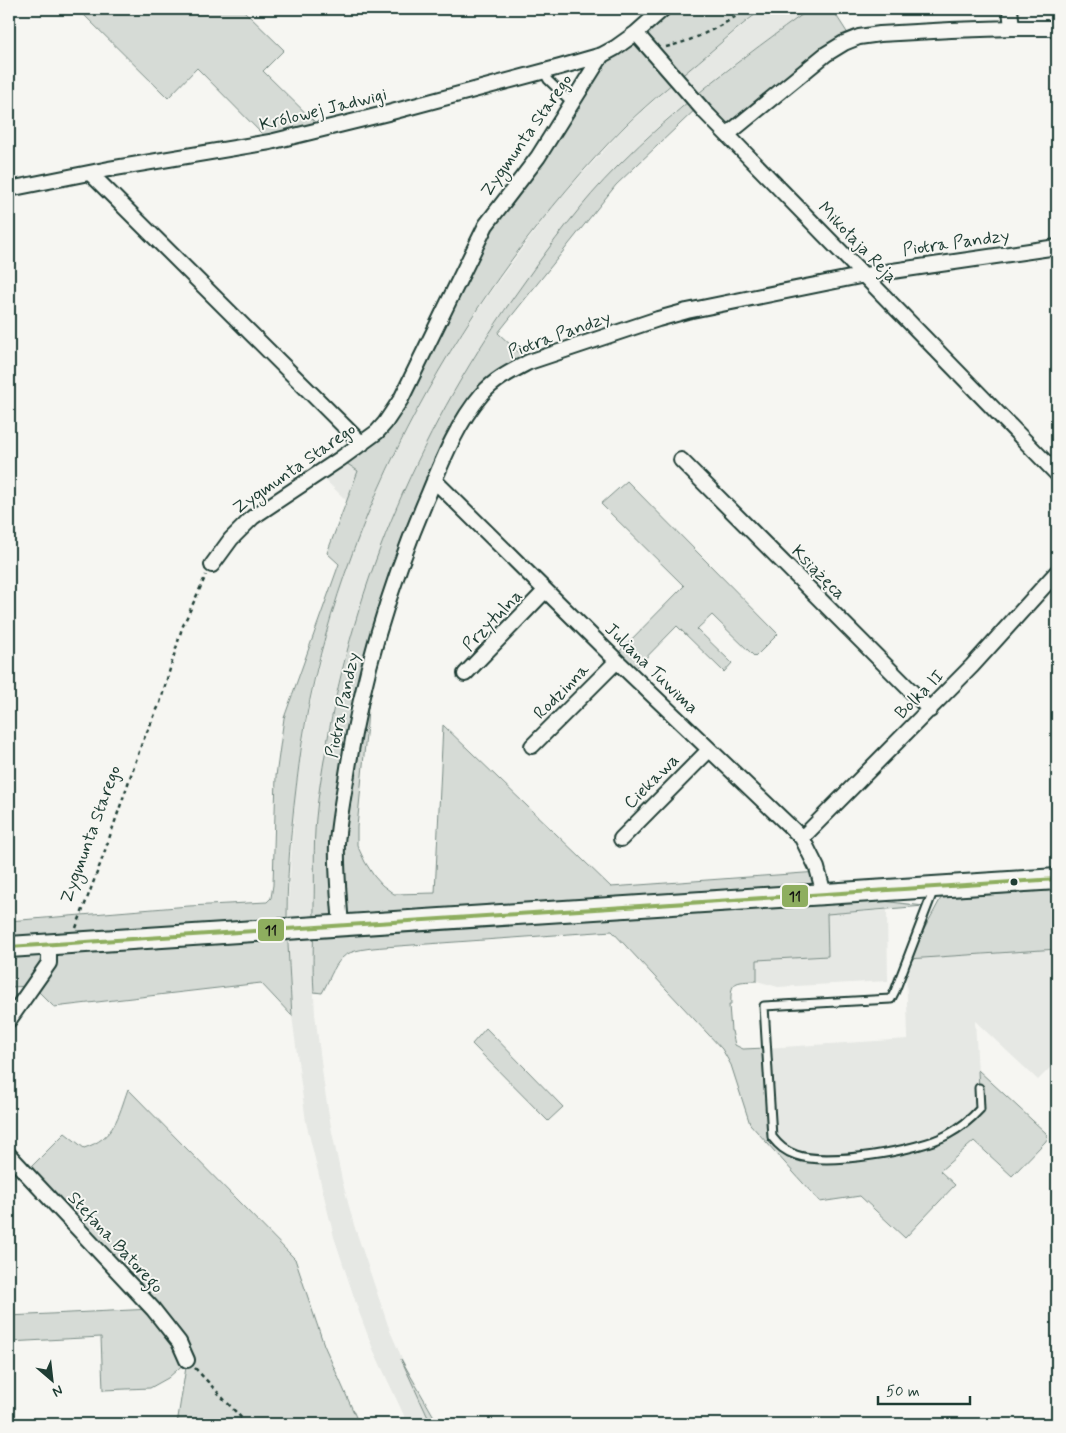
<svg xmlns="http://www.w3.org/2000/svg" width="1066" height="1433" font-family="Mynerve,sans-serif">
  <rect width="100%" height="100%" fill="#f6f6f2"/>
  <filter id="ink" filterUnits="userSpaceOnUse"><feTurbulence type="fractalNoise" baseFrequency=".02" numOctaves="2"/><feDisplacementMap in="SourceGraphic" scale="10" xChannelSelector="R" yChannelSelector="G"/><feConvolveMatrix kernelMatrix="1 2 1 2 8 2 1 2 1" color-interpolation-filters="sRGB"/></filter>
  <g filter="url(#ink)">
    <path fill="#e6e8e4" d="M763,9h47l-80,58 -60,49 -26,24 -48,50 -25,30 -73,99 -33,53 -46,84 -21,47 -37,98 -18,62 -12,54 -15,101 -3,159 2,37 10,78 7,40 10,48 12,45 36,106 41,93h-23l-35,-75 -14,-37 -25,-75 -28,-115 -14,-106 -5,-97 8,-122 8,-57 9,-45 15,-64 17,-55 20,-54 24,-53 25,-51 33,-60 42,-63 66,-90 72,-79 44,-40z
      M340,459l19,12 -12,30 -29,-28z
      M887,910l1,71 -110,6 -21,-6 -1,-21 72,-4 -1,-42z
      M1057,949v112l-19,19 -63,-59 5,88 -11,12 -47,25 -84,12 -36,-1 -30,-20 -6,-89 142,-9 -2,-75 2,-5z"/>
    <path fill="#d6dbd6" stroke="#7a8c85" d="M78,9h164l42,41 -21,21 59,58 -52,13 -73,-74 -29,30z
      M663,9h100c-19,13 -36,29 -54,44 -28,24 -58,47 -84,73 -160,163 -287,389 -323,617 -8,57 -15,116 -15,174 1,33 3,66 5,99l-31,-33 -207,24 -21,-21 -24,1v-66l180,-15 78,-4 4,-4 2,-13 3,-109 8,-58 55,-154 -12,-11 31,-82 -18,-12 37,-27 101,-192 124,-185z
      M810,9h28l-4,3 18,28 -124,94 -28,-29 -84,80 -118,148 31,29 -15,8 -55,59 -88,227 -4,68 -10,103v18l8,17 9,14 8,9 12,9 41,-1 8,-168 168,162 207,-15 6,22 100,12 -97,8 1,42 -71,4v21c-22,1 -27,-1 -26,24h-2l2,26h1l3,14 8,4 23,-1 5,82 7,14 36,14 86,-7 46,-15 34,-27 -2,-39 68,63 2,5 -3,4 -33,34 -38,-35 -34,30 15,14 -50,53 -45,-42 -40,6 -70,-78 -19,-59 -9,-16 -110,-118 -228,16c-11,1 -34,2 -42,11 -9,9 -13,23 -20,35l-8,-1c-2,-29 0,-58 0,-87 1,-29 -1,-58 2,-87 2,-23 6,-46 10,-69 28,-169 97,-326 197,-465 29,-41 59,-82 94,-117 59,-60 125,-109 193,-158z
      M627,481l151,153 -23,23 -43,-42 -15,14 35,34 -8,9 -47,-46 -47,48 -17,-16 71,-72 -83,-82z
      M1057,890v59l-149,10 33,-61z
      M486,1028l77,79 -15,14 -76,-77z
      M128,1089l167,170 29,86 35,79h-182l10,-63 -19,17 -18,10 -47,2 -2,-53 -92,5v-26l143,-7 -127,-136 40,-40 19,15c31,-10 34,-31 44,-59z
      M401,1359l36,63 10,-2 14,4h-30z"/>
    <g fill="none" stroke-linecap="round" stroke-linejoin="round">
      <g stroke="#1f3d34" stroke-width="11">
        <path id="lane" d="M543,71l5,9 24,23
          M934,889l-39,102 -4,8 -127,7 8,131c7,9 13,14 24,18 31,11 122,-4 151,-20 13,-7 23,-15 33,-26l-1,-21"/>
      </g>
      <g stroke="#1f3d34" stroke-width="18">
        <path id="street" d="M1010,9l2,19
          M636,33l69,79 352,362
          M728,134l98,-80 18,-11 15,-6 21,-3 71,-4 61,-2h45
          M90,173l272,271
          M9,189l100,-20 161,-27 118,-29 172,-46 42,-12 13,-7 21,-15 27,-24
          M681,460l249,250
          M434,480l183,181 185,177 15,30 7,26
          M212,565l19,-26 22,-22 87,-58 37,-27 8,-9 16,-24 85,-174 52,-68 64,-102
          M465,674l80,-83
          M532,746l85,-85
          M802,838l170,-172 85,-94
          M621,839l88,-89
          M341,926c-2,-28 -5,-56 -4,-83 2,-25 7,-50 11,-75 15,-95 43,-187 81,-275 14,-34 29,-71 53,-99 13,-15 30,-23 47,-32l129,-43 29,-8 178,-36 192,-28
          M9,1020l40,-57v-19
          M9,1155l144,154 26,33 8,18"/>
      </g>
      <g stroke="#1f3d34" stroke-width="24">
        <path id="secondary" d="M9,947l1048,-68"/>
      </g>
      <path stroke="#1f3d34" stroke-width="2.5" stroke-dasharray="4 4" stroke-linecap="butt" d="M666,47c30,-7 56,-21 81,-38
        M76,928l25,-66 41,-119 18,-40 22,-75 24,-53
        M195,1368l52,56"/>
      <use href="#lane" stroke="#f6f6f2" stroke-width="7"/>
      <use href="#street" stroke="#f6f6f2" stroke-width="14"/>
      <use href="#secondary" stroke="#f6f6f2" stroke-width="20"/>
      <g stroke="#f6f6f2" stroke-width="8">
        <path id="bus-1" d="M9,947l1048,-68"/>
      </g>
      <use href="#bus-1" stroke="#8eae5f" stroke-width="4"/>
    </g>
  </g>
  <circle fill="#1f3d34" stroke="#f6f6f2" stroke-width="2" cx="1014" cy="882" r="4.5"/>
  <g text-anchor="middle" stroke-width="4" stroke-linejoin="round" paint-order="stroke">
    <g font-size="18" fill="#1f3d34" stroke="#f6f6f2">
      <text transform="translate(323 109) rotate(-14)" y="6">Królowej Jadwigi</text>
      <text transform="translate(526 135) rotate(-55)" y="6">Zygmunta Starego</text>
      <text transform="translate(858 242) rotate(46)" y="6">Mikołaja Reja</text>
      <text transform="translate(956 242) rotate(-8)" y="6">Piotra Pandzy</text>
      <text transform="translate(559 334) rotate(-20)" y="6">Piotra Pandzy</text>
      <text transform="translate(294 468) rotate(-35)" y="6">Zygmunta Starego</text>
      <text transform="translate(819 572) rotate(45)" y="6">Książęca</text>
      <text transform="translate(492 620) rotate(-46)" y="6">Przytulna</text>
      <text transform="translate(652 668) rotate(44)" y="6">Juliana Tuwima</text>
      <text transform="translate(561 691) rotate(-45)" y="6">Rodzinna</text>
      <text transform="translate(919 694) rotate(-45)" y="6">Bolka II</text>
      <text transform="translate(342 705) rotate(-78)" y="6">Piotra Pandzy</text>
      <text transform="translate(651 781) rotate(-45)" y="6">Ciekawa</text>
      <text transform="translate(90 834) rotate(-70)" y="6">Zygmunta Starego</text>
      <text transform="translate(116 1242) rotate(47)" y="6">Stefana Batorego</text>
    </g>
  </g>
  <g stroke="#f6f6f2" stroke-width="2">
    <rect x="781" y="884" width="28" height="24" rx="5" fill="#8eae5f"/>
    <rect x="257" y="918" width="28" height="24" rx="5" fill="#8eae5f"/>
  </g>
  <g font-size="14" text-anchor="middle" font-weight="bold" fill="#111">
    <text x="795" y="901">11</text>
    <text x="271" y="935">11</text>
  </g>
  <rect width="1066" height="1433" fill="none" stroke="#f6f6f2" stroke-width="30"/>
  <rect x="15" y="15" width="1036" height="1403" fill="none" stroke="#1f3d34" stroke-width="2" filter="url(#ink)"/>
  <g transform="translate(52 1380) rotate(152)" stroke="#f6f6f2" stroke-width="4" paint-order="stroke">
  <path d="M0-4L9 19L0 12L-9 19Z" fill="#1f3d34"/>
  <text y="-8" font-size="14" font-weight="bold" text-anchor="middle" fill="#1f3d34">N</text>
  </g>
  <path d="M878 1396v8h92v-8" fill="none" stroke="#1f3d34" stroke-width="2.5"/>
  <text x="886" y="1396" font-size="15" fill="#1f3d34" stroke="#f6f6f2" stroke-width="4" paint-order="stroke">50 m</text>
</svg>
